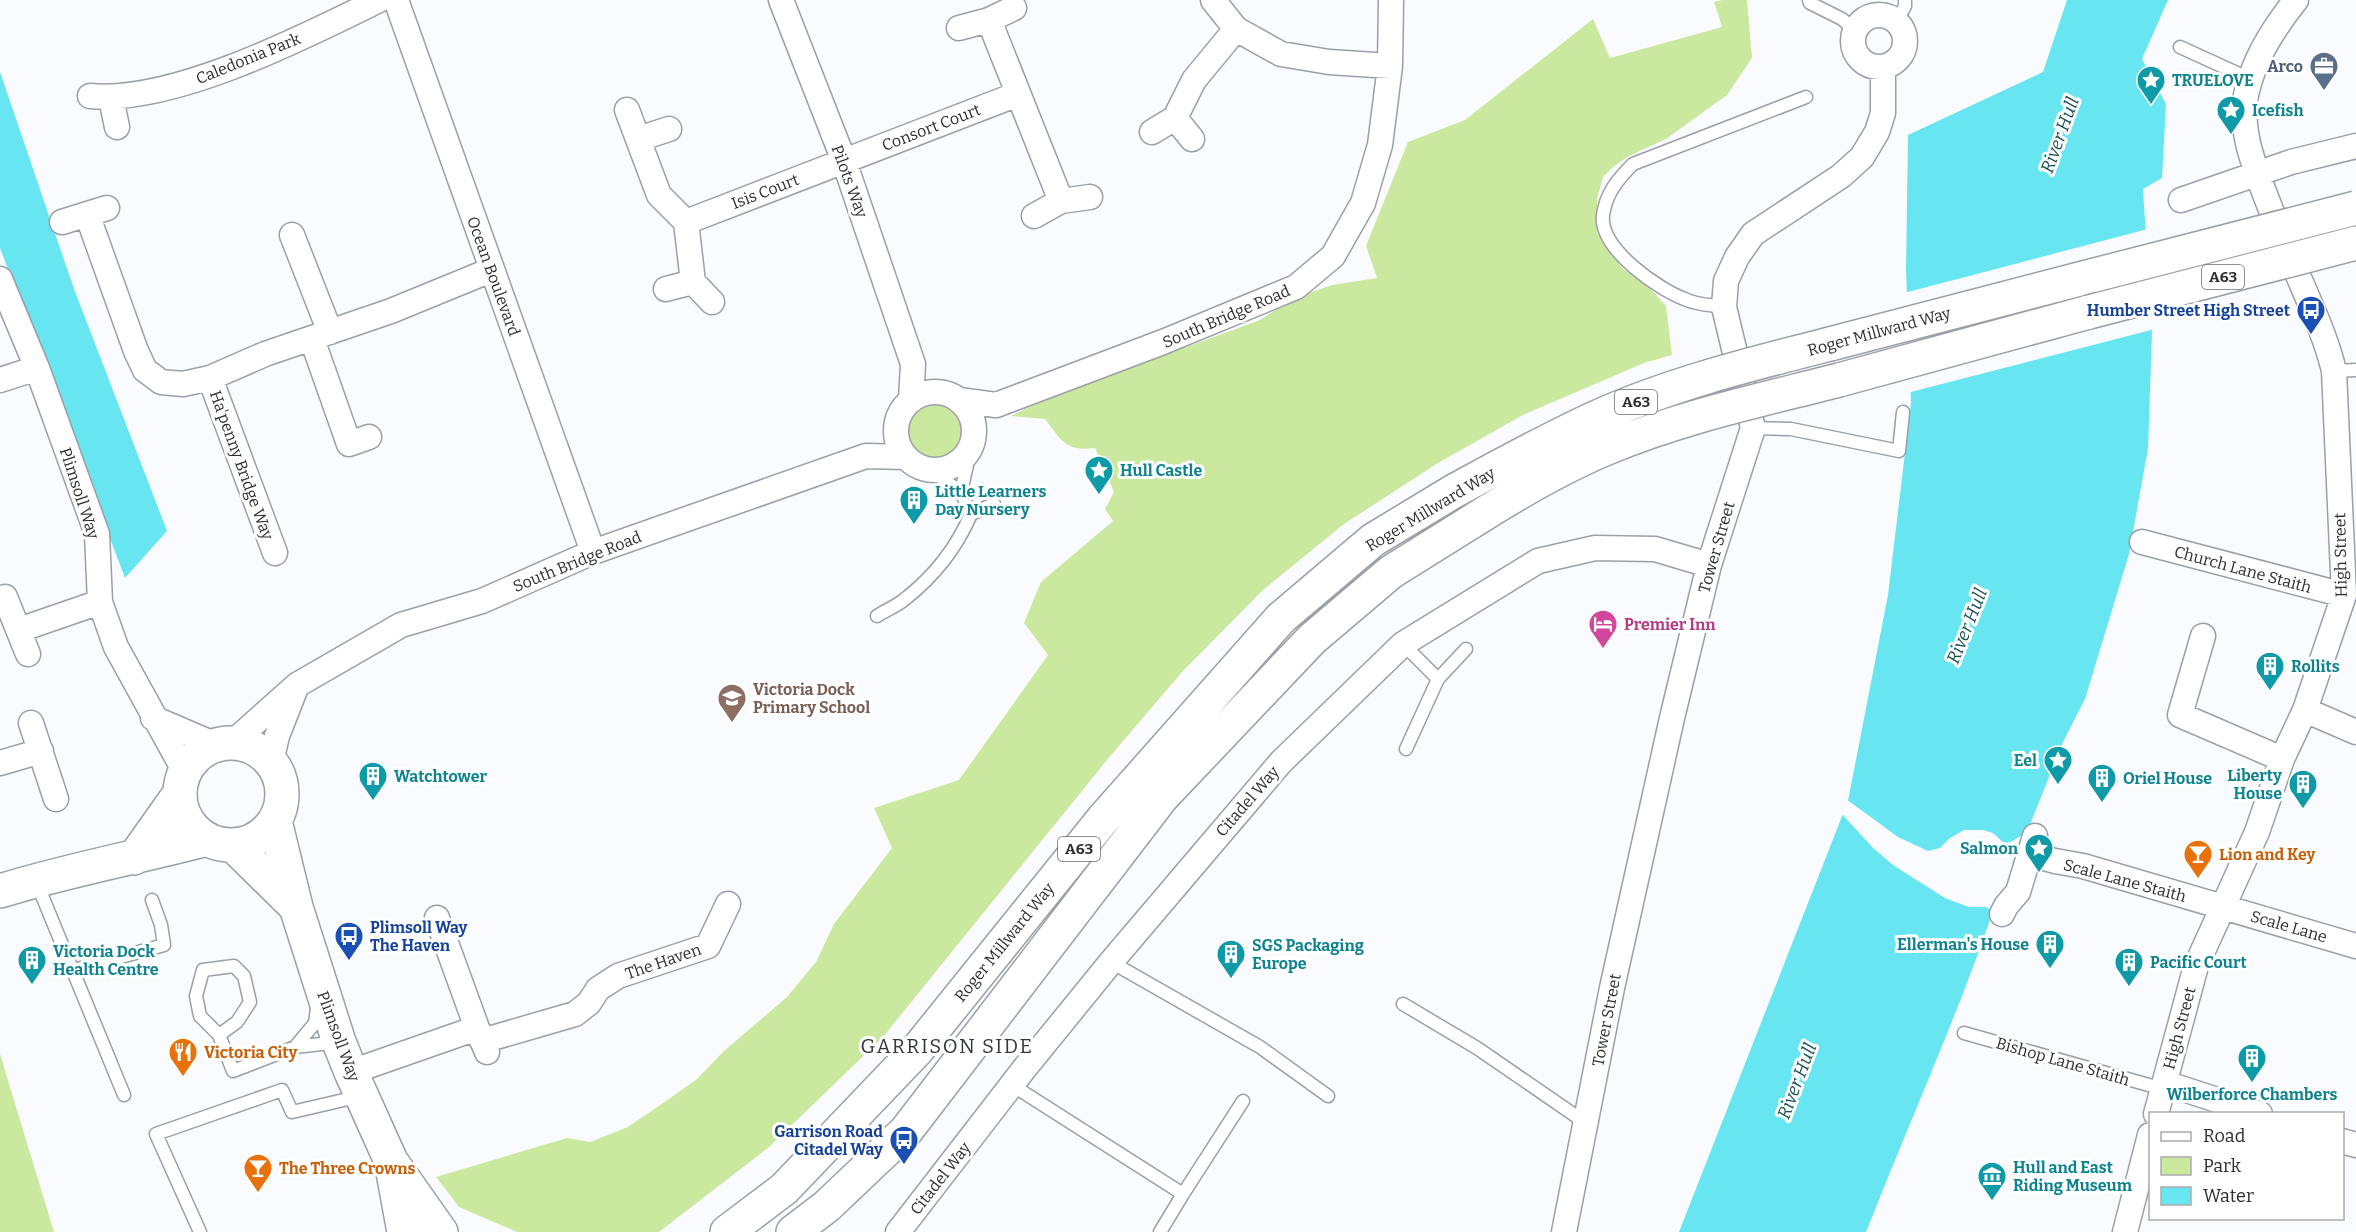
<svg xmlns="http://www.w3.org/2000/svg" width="2356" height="1232" font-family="Bitter,serif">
  <rect width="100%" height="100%" fill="#f9fbff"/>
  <path fill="#cae99e" d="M1722,0h25l5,58 -25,37 -61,44 -39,18 -15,11 -9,9 -6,22v33l26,37 27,19 16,18 6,49 -28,8 -121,52 -85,48 -94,61 -81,66 -81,82 -75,88 -224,277 -115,111 -109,84h-142l-58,-25 -23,-30 131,-39 23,4 38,-15 38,-26 31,-22 26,-27 64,-55 29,-35 18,-38 58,-76 -18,-40 85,-28 89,-125 -24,-32 17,-41 72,-61 -8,-12 9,-17 -19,-44c-29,4 -34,-8 -50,-29l-34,-3 35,-17 214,-79 34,-22 38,-13 45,-7 -11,-32 42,-104 57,-22 128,-101 17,39 112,-31 -8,-25z
    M908 431a27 27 0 1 1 54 0a27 27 0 1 1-54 0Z
    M0,1054l54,178h-54z"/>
  <path fill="#67e5f1" d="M2067,0h101l-26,59 24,45 -4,74 -19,11 9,144 -4,115 -19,106 -44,145 -22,43 -36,90 -21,13 8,19 -19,38 -9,5 7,4c-37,109 -85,214 -127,321h-187l169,-431 40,-206 23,-192 -5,-133 2,-135 135,-63z
    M0,72l74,217 93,242 -42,47 -125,-330z"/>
  <path fill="#f9fbff" d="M2148,229l7,100 -248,64 -3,-100z
    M1846,799l52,38 30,14 12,-3 10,-10 14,-8h19l10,3 13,12 7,12 -1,23 -17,22 -9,5h-17l-24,-9 -52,-33 -20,-17 -32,-35z"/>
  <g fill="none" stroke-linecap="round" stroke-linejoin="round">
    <g stroke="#9b9fa8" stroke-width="15">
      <path id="lane" d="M1809,0l1,3 32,16 13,11
        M1897,21l8,-15v-6
        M2180,47l70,32
        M1724,307c-12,-2 -26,-2 -37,-7 -28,-10 -88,-51 -84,-85 3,-22 15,-36 30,-51l173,-67
        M2334,371l22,-1
        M1753,428l38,1 108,22 4,-39
        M929,469l32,23 10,22
        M961,492l10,-45
        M877,616c9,-6 20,-10 28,-17 28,-22 52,-52 66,-85l23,-10
        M1403,644l35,35 -32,70
        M1438,679l28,-30
        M36,881l88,214
        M1111,962l149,85 68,49
        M74,970l90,-25 -3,-20 -9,-25
        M1403,1004l74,44 109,75
        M1964,1033l199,56
        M219,1035l18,-13 13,-20 -6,-26 -10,-10 -31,4 -7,26 4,20 19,19 14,36 62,-24 43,-5
        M295,1047l20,-24 2,-15
        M1012,1085l171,109 -23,38
        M1183,1194l60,-93
        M200,1232l-44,-98 126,-44 10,22 69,-16"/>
    </g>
    <g stroke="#9b9fa8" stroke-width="27">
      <path id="street" d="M396,0l197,552
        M781,0l63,161 69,203 -2,36
        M1213,0l23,29 45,25 48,8 61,4
        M1853 41a26 26 0 1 1 52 0a26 26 0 1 1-52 0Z
        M989,20l72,181
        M959,28l30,-8 25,-12
        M90,96c83,8 214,-59 289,-96
        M111,98l6,29
        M627,110l32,85 27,27 7,60
        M1175,118l19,-38 42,-51
        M1152,132l23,-14 17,21
        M638,139l31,-10
        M2181,200l110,-38 65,-16
        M87,214l49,137 9,19 16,12 22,2 27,-6 55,-24 126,-43 100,-41
        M1034,216l27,-15 29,-4
        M62,222l45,-14
        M686,222l332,-128
        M292,235l38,97
        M0,279l37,89 60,166 3,68 16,45 69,125
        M666,289l27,-7 19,20
        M312,339l37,105 20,-7
        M210,378l65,175
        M0,380l37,-12
        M896 431a39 39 0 1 1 78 0a39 39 0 1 1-78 0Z
        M959,400l37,5 167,-63 133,-55 37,-31 30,-53 17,-58 10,-79 1,-66
        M2142,542l202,53
        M5,597l23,57
        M19,630l81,-28
        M2203,636l-23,79 102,44
        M2305,710l51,22
        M153,718l63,27
        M31,723l25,76
        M232,743l65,-58 104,-60 81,-24 111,-49 273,-96 40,1
        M271,762l6,-26 18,-46
        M0,763l41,-12
        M2029,854l26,7 28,5 273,80
        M2002,914l4,-8 12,-14 17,-56
        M437,918l40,110
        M482,1041l93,-27 14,-11 9,-14 20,-13 90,-30 20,-42
        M351,1072l126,-44 10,24
        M2165,1083l95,31
        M2156,1114l40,-148 61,-134 25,-73 23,-49 39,-115 -10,-224c-8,-34 -23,-65 -37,-98 -11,-25 -21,-50 -31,-76 -13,-34 -29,-73 -18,-110 8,-32 28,-62 48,-87
        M2342,1141l14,4
        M898,1232l126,-163 87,-107 170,-200 122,-118 135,-83 57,-13 60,1 54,16
        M1564,1232l48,-244 60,-270 37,-153 44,-137 -29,-121 2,-26 11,-24 16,-23 88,-58 21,-19 15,-25 6,-19v-40l-4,-5
        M2125,1232l25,-97"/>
    </g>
    <g stroke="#9b9fa8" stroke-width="36">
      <path id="secondary" d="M180 794a51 51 0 1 1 102 0a51 51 0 1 1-102 0Z
        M275,821l21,86 43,135 12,30 40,89 50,71
        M233,845l63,62
        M134,858l46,-65
        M0,891c68,-21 138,-34 207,-52
        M393,1172l11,60"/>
    </g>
    <g stroke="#9b9fa8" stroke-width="36">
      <path id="highway" d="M1830,344l265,-69
        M1839,380l250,-68
        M727,1232l57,-43 133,-139 186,-231 178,-201 92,-78 81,-49
        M793,1232l34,-26 79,-75 256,-334 150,-158 79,-67 80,-50"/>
    </g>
    <use href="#lane" stroke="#fff" stroke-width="12"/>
    <use href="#street" stroke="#fff" stroke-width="24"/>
    <use href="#secondary" stroke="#fff" stroke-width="33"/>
    <use href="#highway" stroke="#fff" stroke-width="33"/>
    <g stroke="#9b9fa8" stroke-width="36" stroke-linecap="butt">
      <path id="highway-bridge" d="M2095,275l261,-67
        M2089,312l267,-69
        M1454,491c46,-25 93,-51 141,-73 75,-34 156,-54 235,-74
        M1471,522c44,-28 88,-54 136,-74 74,-31 154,-48 232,-68"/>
    </g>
    <use href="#highway-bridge" stroke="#fff" stroke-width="33"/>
  </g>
  <defs>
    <g id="office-pin" transform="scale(1.5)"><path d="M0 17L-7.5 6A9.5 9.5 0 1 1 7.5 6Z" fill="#5c6f8a" stroke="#fff"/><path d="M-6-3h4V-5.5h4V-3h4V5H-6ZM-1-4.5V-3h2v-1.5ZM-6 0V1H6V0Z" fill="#fff"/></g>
    <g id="sight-pin" transform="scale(1.5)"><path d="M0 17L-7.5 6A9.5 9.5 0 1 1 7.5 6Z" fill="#0f9aa8" stroke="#fff"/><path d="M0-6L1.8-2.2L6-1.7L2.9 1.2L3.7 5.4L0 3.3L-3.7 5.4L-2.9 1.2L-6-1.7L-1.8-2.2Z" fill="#fff"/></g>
    <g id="bus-pin" transform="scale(1.5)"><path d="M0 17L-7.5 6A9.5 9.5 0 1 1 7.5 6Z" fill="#1a4fb4" stroke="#fff"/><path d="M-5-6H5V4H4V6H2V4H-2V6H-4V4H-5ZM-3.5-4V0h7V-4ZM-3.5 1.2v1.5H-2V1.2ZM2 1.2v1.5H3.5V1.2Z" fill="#fff"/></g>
    <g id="building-pin" transform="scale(1.5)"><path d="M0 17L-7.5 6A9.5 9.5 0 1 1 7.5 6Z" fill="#0f9aa8" stroke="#fff"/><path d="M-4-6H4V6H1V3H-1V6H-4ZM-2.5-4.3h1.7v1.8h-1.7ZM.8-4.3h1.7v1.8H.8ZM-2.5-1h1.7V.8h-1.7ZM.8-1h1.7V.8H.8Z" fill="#fff"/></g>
    <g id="hotel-pin" transform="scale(1.5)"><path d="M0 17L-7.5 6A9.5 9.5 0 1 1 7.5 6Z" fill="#d1479c" stroke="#fff"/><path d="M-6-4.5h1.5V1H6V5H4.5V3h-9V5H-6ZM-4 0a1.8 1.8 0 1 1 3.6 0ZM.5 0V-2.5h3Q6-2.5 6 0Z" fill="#fff"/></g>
    <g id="school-pin" transform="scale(1.5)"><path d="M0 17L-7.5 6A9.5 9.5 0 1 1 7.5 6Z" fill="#8d6e63" stroke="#fff"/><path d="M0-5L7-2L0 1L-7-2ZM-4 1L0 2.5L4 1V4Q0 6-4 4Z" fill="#fff"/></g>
    <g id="bar-pin" transform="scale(1.5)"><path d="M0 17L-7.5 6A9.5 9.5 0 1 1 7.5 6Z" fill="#e8710a" stroke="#fff"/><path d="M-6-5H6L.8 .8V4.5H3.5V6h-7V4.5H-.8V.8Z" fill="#fff"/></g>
    <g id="restaurant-pin" transform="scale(1.5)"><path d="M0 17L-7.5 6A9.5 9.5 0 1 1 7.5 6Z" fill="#e8710a" stroke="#fff"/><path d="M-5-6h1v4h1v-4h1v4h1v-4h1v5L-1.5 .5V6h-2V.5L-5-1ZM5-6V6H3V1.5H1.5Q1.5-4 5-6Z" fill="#fff"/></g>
    <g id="museum-pin" transform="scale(1.5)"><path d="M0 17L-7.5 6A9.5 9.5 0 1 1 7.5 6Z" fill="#0f9aa8" stroke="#fff"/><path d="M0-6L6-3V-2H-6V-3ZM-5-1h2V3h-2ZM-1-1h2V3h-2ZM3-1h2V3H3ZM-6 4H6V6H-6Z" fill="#fff"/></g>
  </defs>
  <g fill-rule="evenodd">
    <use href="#office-pin" x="2324" y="66"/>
    <use href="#sight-pin" x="2151" y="80"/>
    <use href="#sight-pin" x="2231" y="110"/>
    <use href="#bus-pin" x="2311" y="310"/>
    <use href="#sight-pin" x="1099" y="470"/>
    <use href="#building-pin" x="914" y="500"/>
    <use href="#hotel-pin" x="1603" y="624"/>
    <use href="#building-pin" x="2270" y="666"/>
    <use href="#school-pin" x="732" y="698"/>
    <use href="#sight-pin" x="2058" y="760"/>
    <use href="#building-pin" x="373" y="776"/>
    <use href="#building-pin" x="2102" y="778"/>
    <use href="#building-pin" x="2303" y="784"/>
    <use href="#sight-pin" x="2039" y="848"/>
    <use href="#bar-pin" x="2198" y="854"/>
    <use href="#bus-pin" x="349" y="936"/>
    <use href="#building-pin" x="2050" y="944"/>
    <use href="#building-pin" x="1231" y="954"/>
    <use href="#building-pin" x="32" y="960"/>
    <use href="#building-pin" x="2129" y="962"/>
    <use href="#restaurant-pin" x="183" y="1052"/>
    <use href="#building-pin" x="2252" y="1058"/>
    <use href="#bus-pin" x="904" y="1140"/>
    <use href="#bar-pin" x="258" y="1168"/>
    <use href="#museum-pin" x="1992" y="1176"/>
  </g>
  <g text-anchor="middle" stroke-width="6" stroke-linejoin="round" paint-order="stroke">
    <g fill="#fff" stroke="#6b6c6f" stroke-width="1.5">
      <rect x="2202" y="265" width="42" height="24" rx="4.5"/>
      <rect x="1615" y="390" width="42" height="24" rx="4.5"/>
      <rect x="1058" y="837" width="42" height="24" rx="4.5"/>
    </g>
    <g font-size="15" font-weight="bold" fill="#2b2d31">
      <text x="2223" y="282">A63</text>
      <text x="1636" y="407">A63</text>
      <text x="1079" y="854">A63</text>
    </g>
    <g font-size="16" fill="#2b2d31" stroke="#fff">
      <text transform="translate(248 58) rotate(-22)" y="6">Caledonia Park</text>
      <text transform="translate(931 127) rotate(-21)" y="6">Consort Court</text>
      <text transform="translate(850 181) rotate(70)" y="6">Pilots Way</text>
      <text transform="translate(765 191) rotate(-21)" y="6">Isis Court</text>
      <text transform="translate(494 276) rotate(70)" y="6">Ocean Boulevard</text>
      <text transform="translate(1226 316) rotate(-23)" y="6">South Bridge Road</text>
      <text transform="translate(1879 331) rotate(-15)" y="6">Roger Millward Way</text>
      <text transform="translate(242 465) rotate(70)" y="6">Ha'penny Bridge Way</text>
      <text transform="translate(80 493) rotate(72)" y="6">Plimsoll Way</text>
      <text transform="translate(1430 509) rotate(-31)" y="6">Roger Millward Way</text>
      <text transform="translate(1716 547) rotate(-74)" y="6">Tower Street</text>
      <text transform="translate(2340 555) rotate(-91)" y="6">High Street</text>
      <text transform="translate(577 561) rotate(-22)" y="6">South Bridge Road</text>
      <text transform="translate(2243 569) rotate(15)" y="6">Church Lane Staith</text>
      <text transform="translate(1247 801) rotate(-49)" y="6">Citadel Way</text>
      <text transform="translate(2125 880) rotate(15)" y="6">Scale Lane Staith</text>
      <text transform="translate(2289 926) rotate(16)" y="6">Scale Lane</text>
      <text transform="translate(1004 942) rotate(-51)" y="6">Roger Millward Way</text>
      <text transform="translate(663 961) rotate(-19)" y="6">The Haven</text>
      <text transform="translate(1606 1020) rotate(-79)" y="6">Tower Street</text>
      <text transform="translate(2179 1028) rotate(-75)" y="6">High Street</text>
      <text transform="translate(339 1036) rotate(70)" y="6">Plimsoll Way</text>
      <text transform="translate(2063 1061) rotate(16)" y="6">Bishop Lane Staith</text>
      <text transform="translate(940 1178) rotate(-52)" y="6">Citadel Way</text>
    </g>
    <g font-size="16" font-weight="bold" fill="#4e5e75" stroke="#fff" text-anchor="end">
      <text x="2303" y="72">Arco</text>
    </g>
    <g font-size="16" font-weight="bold" fill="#0d838f" stroke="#fff" text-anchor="start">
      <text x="2172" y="86">TRUELOVE</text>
      <text x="2252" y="116">Icefish</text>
      <text x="1120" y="476">Hull Castle</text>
      <text x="935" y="497">Little Learners<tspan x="935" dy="18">Day Nursery</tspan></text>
      <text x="2291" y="672">Rollits</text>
      <text x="2037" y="766" text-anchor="end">Eel</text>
      <text x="2282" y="781" text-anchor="end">Liberty<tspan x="2282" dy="18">House</tspan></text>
      <text x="394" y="782">Watchtower</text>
      <text x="2123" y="784">Oriel House</text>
      <text x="2018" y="854" text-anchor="end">Salmon</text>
      <text x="2029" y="950" text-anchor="end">Ellerman's House</text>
      <text x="1252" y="951">SGS Packaging<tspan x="1252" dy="18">Europe</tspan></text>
      <text x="53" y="957">Victoria Dock<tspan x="53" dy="18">Health Centre</tspan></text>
      <text x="2150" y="968">Pacific Court</text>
      <text x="2252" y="1100" text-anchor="middle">Wilberforce Chambers</text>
      <text x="2013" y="1173">Hull and East<tspan x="2013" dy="18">Riding Museum</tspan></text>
    </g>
    <g font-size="16" font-weight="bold" fill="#164399" stroke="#fff" text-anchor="end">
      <text x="2290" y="316">Humber Street High Street</text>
      <text x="370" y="933" text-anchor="start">Plimsoll Way<tspan x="370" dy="18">The Haven</tspan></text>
      <text x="883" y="1137">Garrison Road<tspan x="883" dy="18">Citadel Way</tspan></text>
    </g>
    <g font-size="16" font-weight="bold" fill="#b23c85" stroke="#fff" text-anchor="start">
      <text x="1624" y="630">Premier Inn</text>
    </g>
    <g font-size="16" font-weight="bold" fill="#785e54" stroke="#fff" text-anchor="start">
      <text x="753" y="695">Victoria Dock<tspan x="753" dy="18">Primary School</tspan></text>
    </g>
    <g font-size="16" font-weight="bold" fill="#c56008" stroke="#fff" text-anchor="start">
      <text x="2219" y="860">Lion and Key</text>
      <text x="204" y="1058">Victoria City</text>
      <text x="279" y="1174">The Three Crowns</text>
    </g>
    <g font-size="18" font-style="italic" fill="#195055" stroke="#fff">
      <text transform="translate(2060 135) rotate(-70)" y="6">River Hull</text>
      <text transform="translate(1967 626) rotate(-68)" y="6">River Hull</text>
      <text transform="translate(1797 1081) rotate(-69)" y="6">River Hull</text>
    </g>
    <g font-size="20" letter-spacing="1.5" fill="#34373f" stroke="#fff">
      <text x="947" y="1053">GARRISON SIDE</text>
    </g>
  </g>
  <rect x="2149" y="1112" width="195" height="108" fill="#ffffff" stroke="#aaabad" stroke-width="1.5"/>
  <rect x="2161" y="1132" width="30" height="9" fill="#ffffff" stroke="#aaabad" stroke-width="1.5"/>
  <text x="2203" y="1142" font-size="18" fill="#2b2d31">Road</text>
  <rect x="2161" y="1157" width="30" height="18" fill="#cae99e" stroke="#aaabad" stroke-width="1.5"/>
  <text x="2203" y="1172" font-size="18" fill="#2b2d31">Park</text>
  <rect x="2161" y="1187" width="30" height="18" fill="#67e5f1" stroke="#aaabad" stroke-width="1.5"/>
  <text x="2203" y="1202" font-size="18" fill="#2b2d31">Water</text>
</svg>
